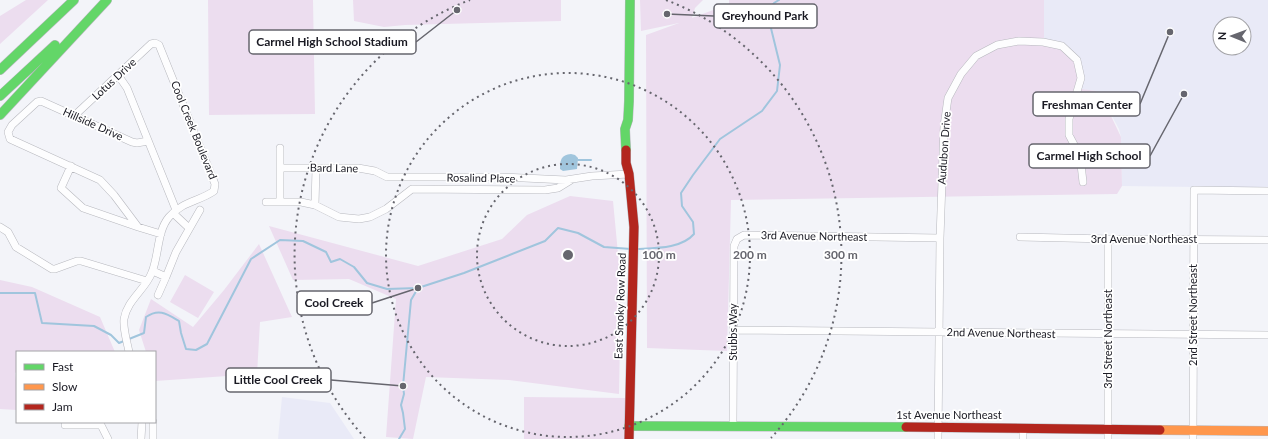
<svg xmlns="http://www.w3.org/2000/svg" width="1268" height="439" font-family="Lato,sans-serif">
  <rect width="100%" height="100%" fill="#f3f4f9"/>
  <path fill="#e9eaf7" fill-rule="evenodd" d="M1044,0h224v188l-146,-2 -1,-49 -2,-8 -17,-31 -6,-7 -14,-2 1,-15 -39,-35zM1220,24h24v24h-24z
    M282,397l48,6 24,36h-76z"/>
  <path fill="#ecddef" d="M26,0h22l-48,44v-28z
    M208,0h105l2,114 -106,1z
    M353,0h208v21l-156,4 -21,2 -30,-6z
    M640,0h63l-8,8 -3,10 37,-14v-4h315v39c31,5 41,19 38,50l14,2 6,6 19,40 1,49 -5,8 -386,6 -4,151 -80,-3 -1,-313 33,-12 -38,8z
    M570,196l43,5 8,84 -2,109 -110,-14 -83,-3 -13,62 -27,-2 10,-138 -47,-20 -56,1 -24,-54 149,40 84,-27 25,-24z
    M259,244l33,73 -32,5 -3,52 -102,7v-29h-9l-7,-22 12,-31 42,28 31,-37z
    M185,275l29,17 -16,26 -28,-16z
    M0,280l32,7 68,30 15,35h-98v20l-2,1 2,15v22l-17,-1z
    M524,397l102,1v41h-102z"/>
  <path fill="#a0c5dd" d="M571,154l4,1 3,3 -1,11 -14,2 -3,-2c0,-9 1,-14 11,-15z"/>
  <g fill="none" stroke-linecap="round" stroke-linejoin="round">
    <path stroke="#a0c5dd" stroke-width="2" d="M578,160h13
      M636,249c19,-1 45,0 58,-15l-1,-12 -11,-16 -1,-13 12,-18 27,-36 42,-28 15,-20 3,-26 -13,-53 7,-9 5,-3
      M0,293h35l7,30 52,3 17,9 8,8 25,-10 2,-16c13,-9 21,-3 33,4l2,12 5,16 10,1 11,-6 44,-85 29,-19 23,1 23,11 5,10 9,-3 14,8 13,16 20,6 31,-1 46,-15 81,-32 13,-13 20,5 26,14 27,2
      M399,439l6,-10 -2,-16 -2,-8 3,-11 -1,-8 8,-86 7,-12"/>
    <g stroke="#b7b8be" stroke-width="8">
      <path id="street" d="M118,75l9,13 49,122
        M74,116l77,-72 4,-1 4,2 56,139 -1,7c-16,11 -31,10 -45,26 -12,14 -10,38 -17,55 -6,17 -25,28 -28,47 -1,11 3,22 5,33
        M148,141l-11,2 -5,-1 -91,-41 -4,1 -25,23 -4,7 2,7 90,41 14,15 24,32 23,7
        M71,166l-10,22 22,20 55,19
        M280,168h78l17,3 12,6h114l65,3 26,-4 37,-2
        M266,202h35l14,3 24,12 20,2 11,-2 16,-8 26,-20 133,1 13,-2 13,-8
        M280,202v-54
        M315,205l1,-37
        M173,213l16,15
        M0,227l8,5 8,15 36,22h3l22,-8h4l66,20
        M1020,237l88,2 160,1
        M153,271l13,6 10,-25 24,-42
        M158,295l8,-18
        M734,330l534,5
        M65,425h36l7,14
        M733,426l1,-180 3,-7 7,-4 196,3
        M141,439l1,-17
        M153,439v-17
        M938,439l2,-201 4,-112 4,-28 13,-24 15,-18 21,-11 22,-4 24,1 19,4 15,14 4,18 -12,41v16l11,21 3,26
        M1023,439v-11
        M1108,439v-200
        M1193,439l1,-249 74,1"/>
    </g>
    <g stroke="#b7b8be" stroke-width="10">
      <path id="fast" d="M0,70l74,-70
        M0,96l55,-51
        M0,115l107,-115
        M626,150l-1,-21 3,-9 1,-19 1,-101
        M629,426l277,1"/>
    </g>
    <g stroke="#b7b8be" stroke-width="10">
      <path id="slow" d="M1160,430l108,1"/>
    </g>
    <g stroke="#b7b8be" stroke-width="10">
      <path id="jam" d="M626,150v13l3,11 5,53 -5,212
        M906,427l254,3"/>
    </g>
    <use href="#street" stroke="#fdfdfe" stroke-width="7"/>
    <use href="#fast" stroke="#63d668" stroke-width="9"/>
    <use href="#slow" stroke="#ff974d" stroke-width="9"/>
    <use href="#jam" stroke="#b3261e" stroke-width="9"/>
  </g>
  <g fill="none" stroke="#66666e" stroke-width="2" stroke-dasharray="2 4">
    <circle cx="568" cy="255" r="91"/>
    <circle cx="568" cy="255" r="182"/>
    <path d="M365 438A273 273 0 0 1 470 0M666 0A273 273 0 0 1 771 438"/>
  </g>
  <g text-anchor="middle" stroke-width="3.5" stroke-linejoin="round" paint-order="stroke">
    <g font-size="11" fill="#1a1a23" stroke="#fff">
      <text transform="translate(114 79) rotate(-43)" y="4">Lotus Drive</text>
      <text transform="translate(93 124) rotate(24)" y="4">Hillside Drive</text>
      <text transform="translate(194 130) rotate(68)" y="4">Cool Creek Boulevard</text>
      <text transform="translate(944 148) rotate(-86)" y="4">Audubon Drive</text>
      <text transform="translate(334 168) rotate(1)" y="4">Bard Lane</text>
      <text transform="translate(481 178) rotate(1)" y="4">Rosalind Place</text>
      <text transform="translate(814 236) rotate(1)" y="4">3rd Avenue Northeast</text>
      <text x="1144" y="243">3rd Avenue Northeast</text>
      <text transform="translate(620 306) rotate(-88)" y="4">East Smoky Row Road</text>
      <text transform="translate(1193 315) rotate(-90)" y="4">2nd Street Northeast</text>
      <text transform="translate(733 332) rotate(-90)" y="4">Stubbs Way</text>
      <text transform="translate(1001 333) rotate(1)" y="4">2nd Avenue Northeast</text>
      <text transform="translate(1108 339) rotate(-90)" y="4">3rd Street Northeast</text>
      <text x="949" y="419">1st Avenue Northeast</text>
    </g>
  </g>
  <circle cx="568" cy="255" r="6" fill="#66666e" stroke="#fff" stroke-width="2"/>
  <g font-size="12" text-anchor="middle" font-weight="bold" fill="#66666e" stroke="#fff" stroke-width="3.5" stroke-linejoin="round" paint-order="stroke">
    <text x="659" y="259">100 m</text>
    <text x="750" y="259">200 m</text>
    <text x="841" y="259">300 m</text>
  </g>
  <path fill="none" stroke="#66666e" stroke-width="1.5" d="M667 14L714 16M457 10L416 42M1170 32L1140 104M1184 94L1150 156M418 288L372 303M403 386L331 380"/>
  <g fill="#66666e" stroke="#fff" stroke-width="1.5">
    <circle cx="667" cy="14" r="4"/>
    <circle cx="457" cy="10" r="4"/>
    <circle cx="1170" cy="32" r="4"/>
    <circle cx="1184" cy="94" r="4"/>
    <circle cx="418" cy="288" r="4"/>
    <circle cx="403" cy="386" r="4"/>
  </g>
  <g fill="#fff" stroke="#66666e" stroke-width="1.5">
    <rect x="714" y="4" width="103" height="24" rx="4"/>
    <rect x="249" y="30" width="167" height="24" rx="4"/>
    <rect x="1033" y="92" width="107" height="24" rx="4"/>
    <rect x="1029" y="144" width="121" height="24" rx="4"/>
    <rect x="297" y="291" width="75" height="24" rx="4"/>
    <rect x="226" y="368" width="105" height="24" rx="4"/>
  </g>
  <g font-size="12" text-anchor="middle" font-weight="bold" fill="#1a1a23">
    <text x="765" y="20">Greyhound Park</text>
    <text x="332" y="46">Carmel High School Stadium</text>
    <text x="1087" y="109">Freshman Center</text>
    <text x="1089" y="160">Carmel High School</text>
    <text x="334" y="307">Cool Creek</text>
    <text x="278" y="384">Little Cool Creek</text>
  </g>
  <rect x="16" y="351" width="140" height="72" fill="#ffffff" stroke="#a3a3a7"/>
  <rect x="24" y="364" width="20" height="6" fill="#63d668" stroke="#a3a3a7"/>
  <text x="52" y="371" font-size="12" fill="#1a1a23">Fast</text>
  <rect x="24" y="384" width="20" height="6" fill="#ff974d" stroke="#a3a3a7"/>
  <text x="52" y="391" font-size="12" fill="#1a1a23">Slow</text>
  <rect x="24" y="404" width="20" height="6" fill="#b3261e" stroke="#a3a3a7"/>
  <text x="52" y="411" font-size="12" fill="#1a1a23">Jam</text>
  <g transform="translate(1232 36) rotate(271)"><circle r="19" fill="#ffffff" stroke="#a3a3a7"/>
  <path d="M0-3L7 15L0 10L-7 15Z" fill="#66666e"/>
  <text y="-6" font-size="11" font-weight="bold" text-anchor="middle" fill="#1a1a23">N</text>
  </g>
</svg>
